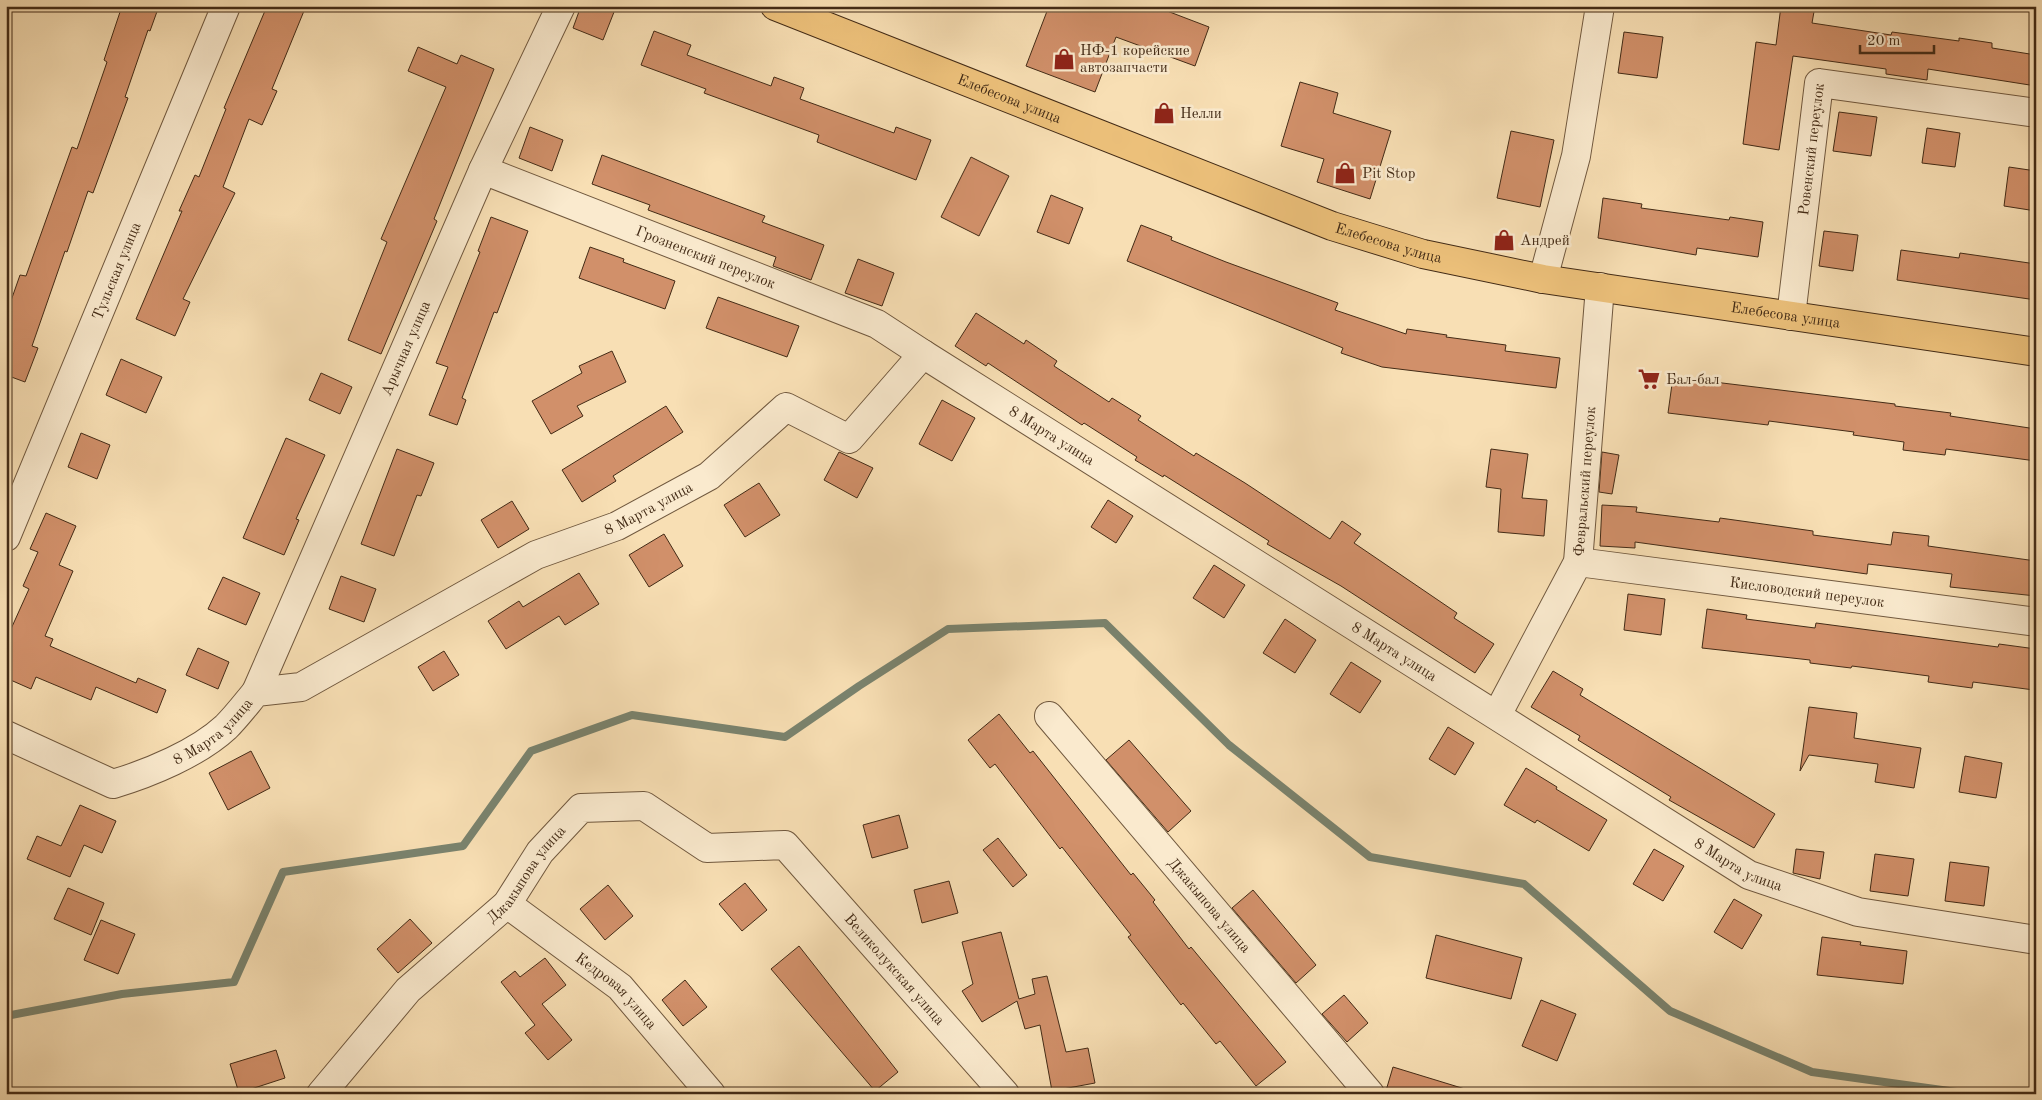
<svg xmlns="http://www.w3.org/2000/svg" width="2042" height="1100" font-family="'Old Standard TT',serif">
  <rect width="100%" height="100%" fill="#f8dfb4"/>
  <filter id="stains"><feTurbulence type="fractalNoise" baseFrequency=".004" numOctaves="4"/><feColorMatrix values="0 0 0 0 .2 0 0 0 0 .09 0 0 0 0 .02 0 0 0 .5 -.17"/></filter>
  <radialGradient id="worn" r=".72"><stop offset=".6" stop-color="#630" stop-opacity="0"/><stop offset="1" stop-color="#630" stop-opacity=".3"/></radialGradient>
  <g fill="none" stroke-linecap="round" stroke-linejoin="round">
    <path stroke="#7a836e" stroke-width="8" d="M6,1016l116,-22 112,-12 49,-110 180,-26 68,-95 101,-36 153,22 74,-51 89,-57 157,-6 124,122 141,112 154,27 146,127 142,61 159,22"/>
  </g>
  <path fill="#d1906a" stroke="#432b16" d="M122,6h37l-9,25 -2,-1 -23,67 3,1 -35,95 -5,-2 -21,61 -2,-1 -33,95 6,2 -13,34 -19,-7v-60l14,-40 6,1 46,-129 5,2 30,-87 -3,-2z
    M267,6h39l-34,83 5,2 -15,34 -13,-6 -26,68 12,6 -52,106 7,3 -15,34 -39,-17 46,-108h-3l16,-36 4,2 27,-68 -2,-1z
    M581,6h17l16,6 -11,28 -30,-12z
    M1049,6h105l55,21 -14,39 -79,-29 -21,55 -69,-26z
    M1781,6h34l-3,17 79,12 1,-3 67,9v-3l33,5v5l44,7v31l-108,-17 -1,11 -41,-6v-5l-93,-13 -14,94 -36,-6 13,-102 20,3z
    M654,31l37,14 -4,10 84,31 3,-9 30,11 -4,11 94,34 2,-6 35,13 -15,40 -99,-38 2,-7 -115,-42 2,-4 -65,-24z
    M1624,32l39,5 -6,41 -39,-5z
    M418,47l39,17 4,-9 33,14 -60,150 3,2 -56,133 -33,-14 39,-98 -6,-3 65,-152 -38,-16z
    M1300,82l38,11 -5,20 58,18 -21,68 -53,-17 7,-23 -43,-13z
    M1839,112l38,5 -6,39 -38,-5z
    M530,127l33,13 -11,31 -33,-13z
    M1927,128l33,5 -5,34 -33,-4z
    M1511,131l43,9 -14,67 -43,-9z
    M602,155l163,61 -3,6 62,23 -13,35 -38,-14 3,-9 -128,-47 2,-5 -58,-21z
    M971,157l38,19 -30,60 -38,-19z
    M2009,167l27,4v40l-32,-5z
    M1051,195l32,13 -14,36 -32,-12z
    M1603,198l39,6 -1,4 88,12 1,-3 33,5 -5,35 -61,-9 -1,7 -98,-17z
    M491,217l37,14 -31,82 -3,-1 -32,86 4,2 -9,25 -28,-10 19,-48 -12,-4 44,-111 -2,-1z
    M1141,225l31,12 -1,3 55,22 112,41 -3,7 71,24 1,-5 40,6 -1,2 60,8 -1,6 55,7 -4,30 -174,-21 -41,-14 2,-5 -216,-87z
    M1824,231l34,4 -5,36 -34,-5z
    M590,247l34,12 -1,3 52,19 -10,28 -86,-31z
    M1901,250l58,8 1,-5 76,11v36l-139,-20z
    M858,259l36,14 -12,33 -37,-13z
    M718,297l81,29 -12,31 -81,-29z
    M976,313l48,31 2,-4 31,21 -3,5 55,36 3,-4 29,18 -3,4 56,36 2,-3 49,30 85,56 12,-18 19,13 -7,9 103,70 -3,5 40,26 -19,29 -134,-87 -74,-42 2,-3 -105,-66 -1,2 -28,-17 2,-3 -53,-34 -2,2 -94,-62 -2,3 -31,-20z
    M612,351l14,31 -49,24 6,10 -32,18 -19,-33 50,-28 -3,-7z
    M121,359l41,18 -16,36 -40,-18z
    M321,373l31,14 -12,27 -31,-14z
    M1673,377l222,27v2l56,7 -1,3 86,13v32l-90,-12 -1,6 -42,-5 1,-8 -51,-7 1,-3 -85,-11 -1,4 -100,-12z
    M942,400l33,18 -23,43 -33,-17z
    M666,406l17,26 -70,44 3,5 -34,21 -20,-32z
    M81,433l29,12 -13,34 -29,-12z
    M286,438l39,17 -29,64 3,1 -15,35 -41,-17z
    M397,449l37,14 -13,33 -4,-1 -23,61 -33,-12z
    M1491,449l37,5 -6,44 25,2 -3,36 -46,-4 3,-43 -15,-2z
    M839,452l34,16 -16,30 -33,-18z
    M1602,452l17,3 -7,39 -13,-2z
    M759,483l21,32 -35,22 -21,-32z
    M1108,500l25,16 -17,27 -25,-16z
    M512,501l17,28 -31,19 -17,-28z
    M1602,505l35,2 -1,5 83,10 1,-4 93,13v4l78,10 2,-13 36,4 -1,10 108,15v35l-86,-9 2,-13 -84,-10 -1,10 -232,-32v6l-35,-2z
    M46,513l30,13 -17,39 14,6 -28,65 8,3 -3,7 86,37 2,-5 28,12 -9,23 -61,-26 -5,13 -55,-23 -5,12 -25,-11v-38l23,-51 -6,-3 15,-34 -8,-3z
    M664,534l19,32 -34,21 -20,-32z
    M1214,565l31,20 -21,33 -31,-20z
    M579,573l20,31 -34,21 -6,-9 -53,33 -18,-28 31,-20 4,6z
    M341,576l35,13 -12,33 -35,-13z
    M223,577l37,16 -14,32 -38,-16z
    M1628,594l37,5 -4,36 -37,-5z
    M1707,609l40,6 -1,4 69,9 1,-5 182,24 1,-3 37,5 -2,41 -61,-8 -1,6 -44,-6 1,-6 -77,-10 -1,2 -41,-5v-3l-108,-12z
    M1285,619l31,21 -21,33 -32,-20z
    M198,648l31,14 -11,27 -32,-14z
    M444,651l15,24 -26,16 -15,-24z
    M1351,662l30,19 -21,32 -30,-19z
    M1553,671l30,18 -3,6 195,119 -21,34 -85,-48 2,-3 -93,-57 2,-4 -49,-29z
    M1809,707l48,6 -3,25 67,10 -7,40 -39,-6 3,-18 -69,-9 -9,16z
    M999,714l31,39 3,-2 98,124 2,-2 22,27 -2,2 36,47 2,-2 95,115 -30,24 -36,-45 -4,3 -33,-41 -2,2 -53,-68 3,-2 -69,-88 -2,2 -65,-85 -5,4 -22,-28z
    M1448,727l26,16 -19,32 -26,-16z
    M1129,740l62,71 -23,21 -62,-72z
    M251,751l19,37 -42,22 -19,-37z
    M1965,756l37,7 -6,35 -37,-6z
    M1526,768l31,19 -1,2 51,31 -18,31 -52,-31 -2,3 -31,-18z
    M80,805l36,16 -14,32 -18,-8 -14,32 -43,-18 10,-23 24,10z
    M899,815l9,33 -36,10 -9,-33z
    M998,838l29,37 -14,12 -30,-37z
    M1654,849l30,17 -21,35 -30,-17z
    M1796,849l28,3 -4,27 -27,-6z
    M1875,854l39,5 -6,37 -38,-5z
    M1950,862l39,5 -5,39 -39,-5z
    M949,881l9,32 -36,10 -8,-33z
    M745,883l22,27 -25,21 -23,-27z
    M608,885l25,31 -28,24 -25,-31z
    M68,888l36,15 -13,32 -37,-16z
    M1253,890l63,75 -20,18 -64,-75z
    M1734,899l28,16 -20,34 -28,-17z
    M410,919l22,24 -34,30 -21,-24z
    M101,920l34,14 -17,40 -34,-14z
    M1001,932l18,67 16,-5 -3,-15 15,-3 19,76 22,-4 7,35 -43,8 -12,-66 -15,4 -8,-28 -35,21 -20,-31 11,-7 -11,-42z
    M1436,935l86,23 -11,41 -85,-21z
    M1822,937l39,5 -1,3 47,6 -4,33 -86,-9z
    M799,946l99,126 -23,19 -104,-122z
    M545,958l21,27 -24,19 30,36 -24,20 -23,-27 10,-8 -34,-43 14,-11 5,6z
    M685,980l22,27 -24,19 -21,-26z
    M1344,995l24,28 -21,19 -25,-28z
    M1541,1000l35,14 -19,47 -35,-15z
    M276,1050l9,28 -46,15 -9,-29z
    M1393,1067l72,22v5h-80z"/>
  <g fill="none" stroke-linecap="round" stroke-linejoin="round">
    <g stroke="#70583e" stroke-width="30">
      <g id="minor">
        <path id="s1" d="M483,170l394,154 46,30"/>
        <path d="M1543,279l33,-123 24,-150"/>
        <path id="s2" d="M1791,316l28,-233 217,30"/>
        <path id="s3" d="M6,537l220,-531"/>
        <path id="s4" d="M1578,562l458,60"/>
        <path id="s5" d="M256,692l227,-522 78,-164"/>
        <path id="s6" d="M1497,715l81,-153 22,-275"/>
        <path id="s7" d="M1049,716l321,378"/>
        <path id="s8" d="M6,735l107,49c37,-11 85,-31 113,-57 11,-11 20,-23 30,-35l45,-5 235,-132 81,-29 92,-50 77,-69 63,32 74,-85 826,521 109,37 178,28"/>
        <path id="s9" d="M507,904l113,83 91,107"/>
        <path id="s10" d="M321,1094l87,-104 99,-86 33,-52 41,-44 63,-2 63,42 78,-3 220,249"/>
      </g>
    </g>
    <g stroke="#432b16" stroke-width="30">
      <g id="major">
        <path id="s11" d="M775,6l557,220 91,28 120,25 493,73"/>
      </g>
    </g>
    <use href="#minor" stroke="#faeace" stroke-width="28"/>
    <use href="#major" stroke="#ecc07a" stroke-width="28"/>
  </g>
  <defs>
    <g id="shop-bare" transform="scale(1.725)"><path d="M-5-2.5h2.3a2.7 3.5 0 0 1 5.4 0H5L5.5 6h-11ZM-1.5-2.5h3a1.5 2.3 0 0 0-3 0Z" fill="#8f2418" stroke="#faeace" stroke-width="2.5" paint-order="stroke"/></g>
    <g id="supermarket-bare" transform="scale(1.725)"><path d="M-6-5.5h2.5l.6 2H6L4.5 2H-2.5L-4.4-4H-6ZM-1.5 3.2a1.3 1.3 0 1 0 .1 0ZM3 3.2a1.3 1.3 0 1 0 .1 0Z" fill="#8f2418" stroke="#faeace" stroke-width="2.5" paint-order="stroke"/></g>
  </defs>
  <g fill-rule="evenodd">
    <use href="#shop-bare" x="1064" y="59"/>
    <use href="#shop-bare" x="1164" y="113"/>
    <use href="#shop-bare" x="1345" y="173"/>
    <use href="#shop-bare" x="1504" y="240"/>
    <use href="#supermarket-bare" x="1649" y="379"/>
  </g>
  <g text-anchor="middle" stroke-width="5" stroke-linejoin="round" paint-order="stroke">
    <g font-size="15" fill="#432b16" stroke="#faeace" text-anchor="start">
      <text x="1080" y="55">НФ-1 корейские<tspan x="1080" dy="17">автозапчасти</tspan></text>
      <text x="1180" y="118">Нелли</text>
      <text x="1362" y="178">Pit Stop</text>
      <text x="1520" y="245">Андрей</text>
      <text x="1666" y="384">Бал-бал</text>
    </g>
    <g font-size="15" fill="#432b16" stroke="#faeace">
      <text dy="5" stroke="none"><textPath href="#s11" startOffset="252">Елебесова улица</textPath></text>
      <text dy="5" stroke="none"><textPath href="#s2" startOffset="168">Ровенский переулок</textPath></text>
      <text dy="5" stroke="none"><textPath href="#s11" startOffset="658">Елебесова улица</textPath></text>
      <text dy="5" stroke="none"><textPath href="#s1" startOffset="239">Грозненский переулок</textPath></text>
      <text dy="5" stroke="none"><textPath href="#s3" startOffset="288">Тульская улица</textPath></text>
      <text dy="5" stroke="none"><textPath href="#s11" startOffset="1062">Елебесова улица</textPath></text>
      <text dy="5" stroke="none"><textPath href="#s5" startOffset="375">Арычная улица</textPath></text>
      <text dy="5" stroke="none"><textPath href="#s8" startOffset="1236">8 Марта улица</textPath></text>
      <text dy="5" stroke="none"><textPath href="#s6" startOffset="254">Февральский переулок</textPath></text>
      <text dy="5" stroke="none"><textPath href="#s8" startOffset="728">8 Марта улица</textPath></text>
      <text dy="5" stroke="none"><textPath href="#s4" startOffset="231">Кисловодский переулок</textPath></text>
      <text dy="5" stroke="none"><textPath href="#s8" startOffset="1641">8 Марта улица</textPath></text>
      <text dy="5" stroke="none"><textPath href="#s8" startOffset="232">8 Марта улица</textPath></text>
      <text dy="5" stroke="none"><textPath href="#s8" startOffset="2046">8 Марта улица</textPath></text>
      <text dy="5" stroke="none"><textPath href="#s10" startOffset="302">Джакыпова улица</textPath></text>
      <text dy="5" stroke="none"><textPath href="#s7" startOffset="248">Джакыпова улица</textPath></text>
      <text dy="5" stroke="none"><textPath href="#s10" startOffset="771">Великолукская улица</textPath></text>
      <text dy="5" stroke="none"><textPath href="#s9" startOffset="140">Кедровая улица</textPath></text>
    </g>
  </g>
  <rect width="2042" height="1100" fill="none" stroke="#f8dfb4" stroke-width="25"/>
  <rect x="8" y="8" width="2027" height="1085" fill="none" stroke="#432b16" stroke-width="2.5"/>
  <rect x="12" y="12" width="2017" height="1075" fill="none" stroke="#432b16"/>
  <path d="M1860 45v8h74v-8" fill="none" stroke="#432b16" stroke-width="2.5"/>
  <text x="1867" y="45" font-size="15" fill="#432b16" stroke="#faeace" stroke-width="4" paint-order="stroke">20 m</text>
  <rect width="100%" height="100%" filter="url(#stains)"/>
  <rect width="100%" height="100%" fill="url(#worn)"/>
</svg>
